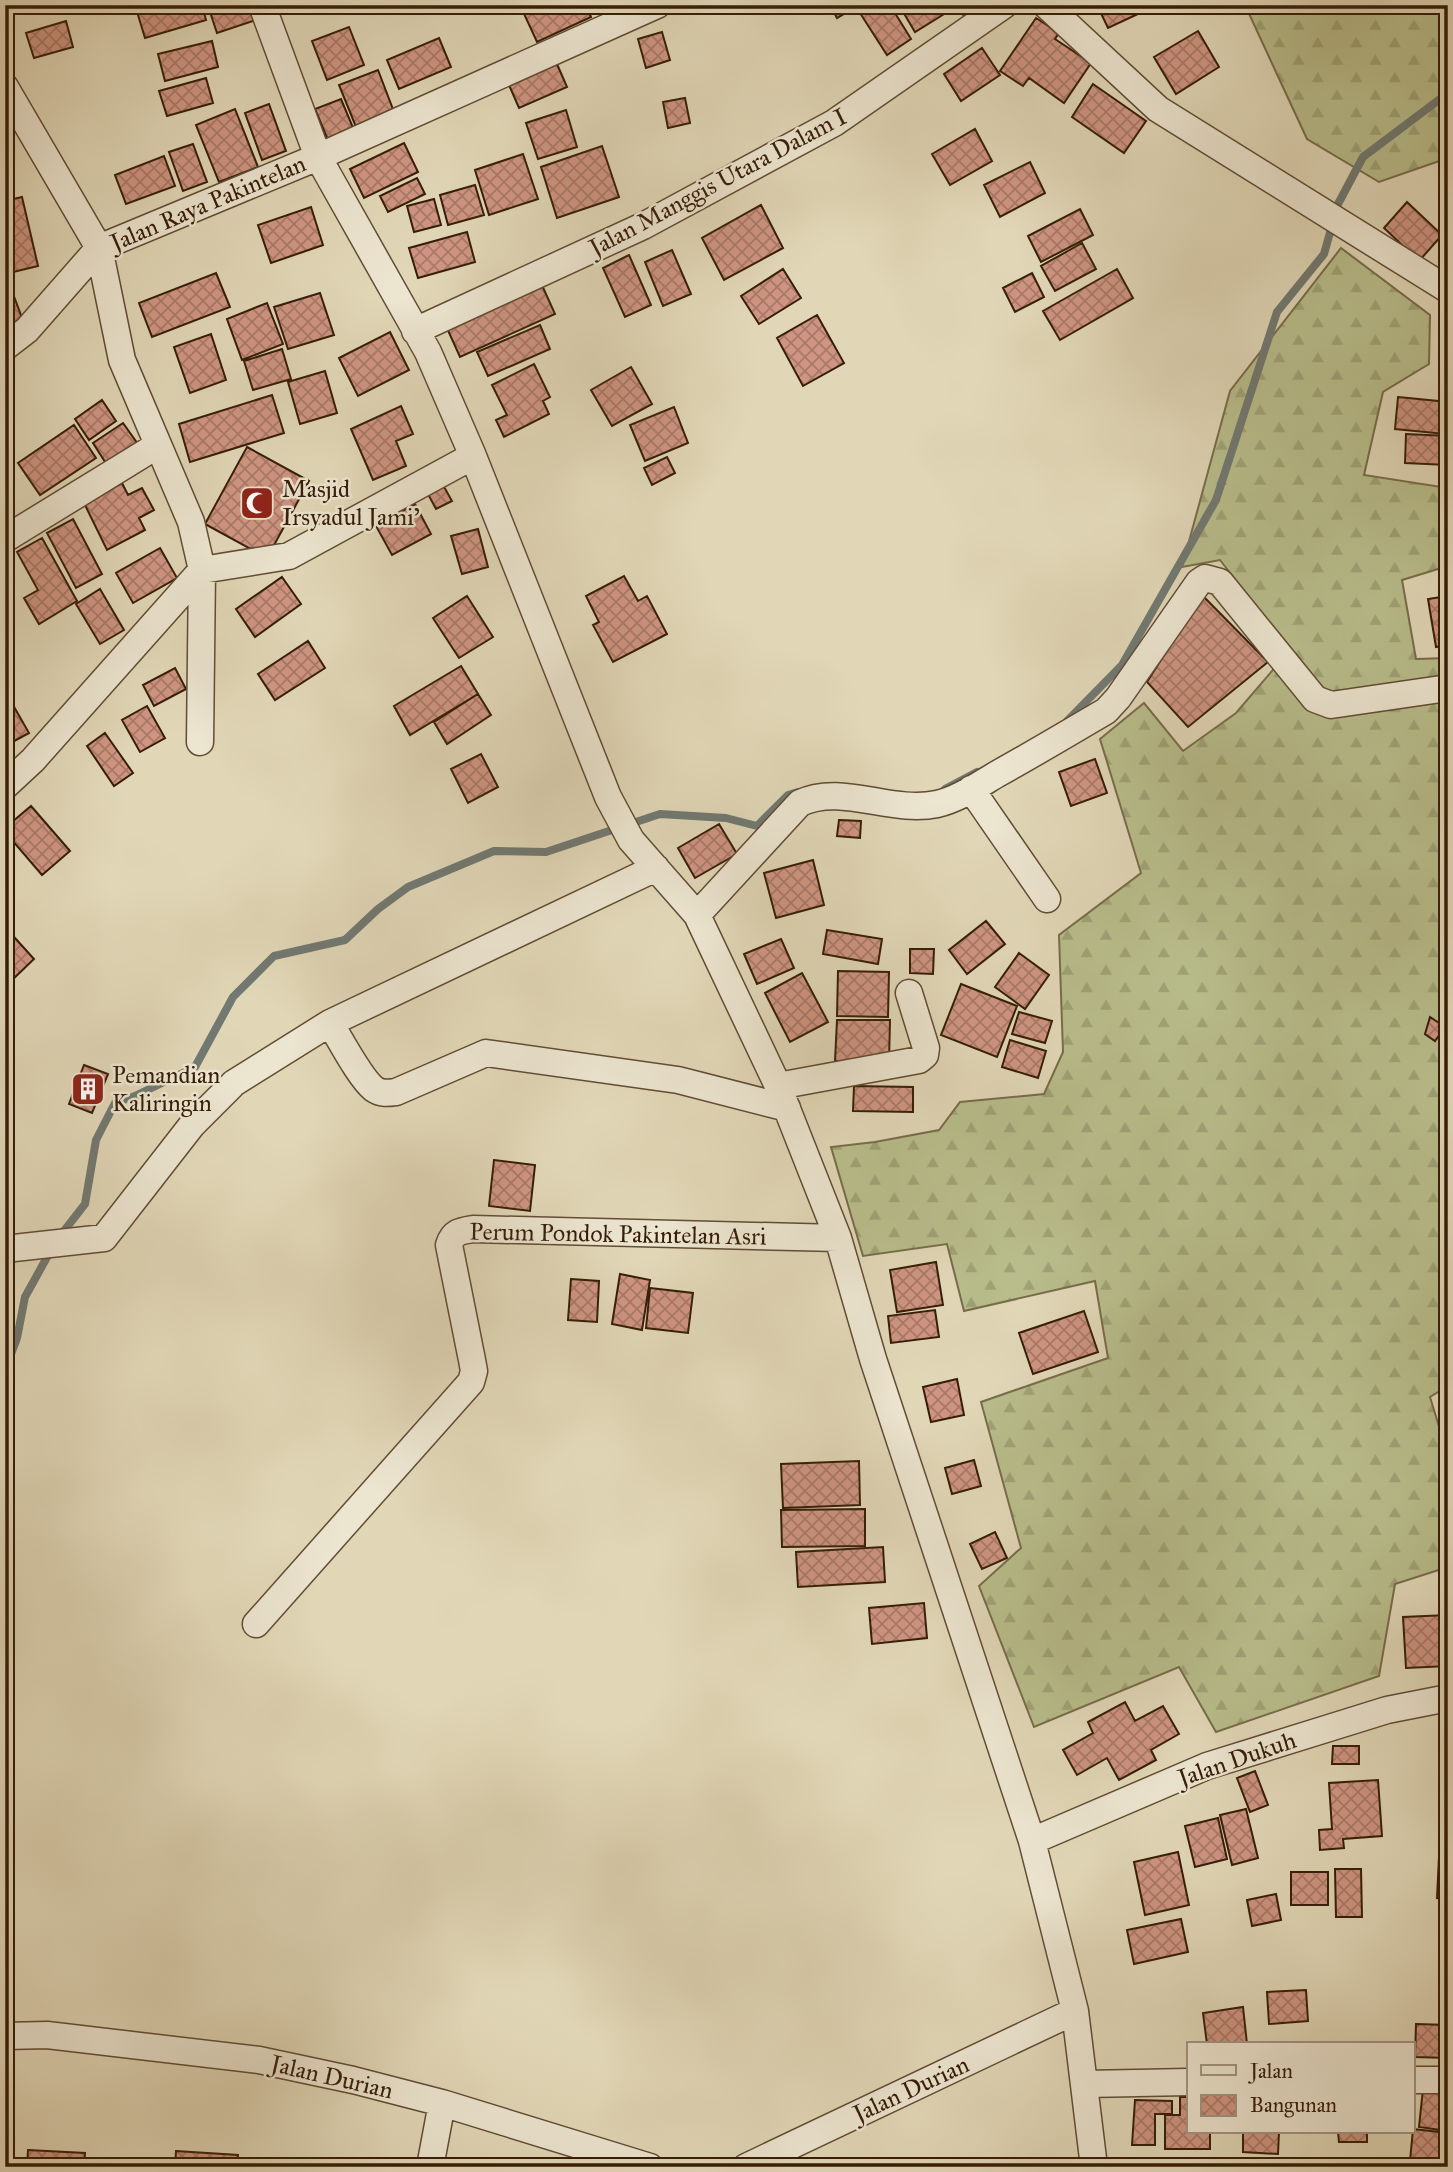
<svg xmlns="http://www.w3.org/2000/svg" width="1453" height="2172" font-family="'IM FELL Great Primer',serif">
  <defs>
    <pattern id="forest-firs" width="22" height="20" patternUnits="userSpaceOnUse" patternTransform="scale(1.75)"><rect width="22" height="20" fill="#b8bd8b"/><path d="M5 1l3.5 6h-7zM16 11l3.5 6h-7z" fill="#9fa276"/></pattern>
    <pattern id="building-cross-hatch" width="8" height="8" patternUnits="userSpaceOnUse" patternTransform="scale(1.75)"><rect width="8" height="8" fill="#cf9582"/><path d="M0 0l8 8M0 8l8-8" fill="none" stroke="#a97968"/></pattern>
  </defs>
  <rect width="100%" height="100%" fill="#e1d7b7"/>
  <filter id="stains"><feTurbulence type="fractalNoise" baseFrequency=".00286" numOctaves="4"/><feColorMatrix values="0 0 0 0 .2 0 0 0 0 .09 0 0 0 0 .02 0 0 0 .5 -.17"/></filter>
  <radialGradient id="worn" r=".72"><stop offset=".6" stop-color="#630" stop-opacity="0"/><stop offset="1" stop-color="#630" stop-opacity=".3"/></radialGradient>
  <path fill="url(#forest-firs)" stroke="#776d4a" stroke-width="2" d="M1245,5h203v153l-69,24 -72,-43z
    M1341,248l89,67 -1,49 -46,28 -19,83 84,13v78l-46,14 14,79 32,-1v728l-18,11 18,59v111l-53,17 -16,92 -163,56 -37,-65 -145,60 -55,-141 42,-38 -40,-146 127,-44 -13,-77 -131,30 -17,-67 -84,12 -32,-109 44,-5 64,-12 21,-28 84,-8 19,-42 -4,-117 82,-62 -41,-134 44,-36 39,48 53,-38 54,-63 -70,-90 -38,7 48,-176z"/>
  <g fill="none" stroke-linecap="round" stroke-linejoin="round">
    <path stroke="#717972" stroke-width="8" d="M1067,721l55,-56 94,-165 61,-188 47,-58 14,-50 25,-47 85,-64
      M945,789l32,-17
      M60,1236l25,-32 11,-64 19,-37 20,-7 60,-29 38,-70 41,-41 71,-16 33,-31 30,-22 86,-36 52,1 114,-38 66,4 31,8 31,-31 10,-3
      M5,1370l12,-32 8,-41 26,-47"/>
  </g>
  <path fill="url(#building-cross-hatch)" stroke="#361d08" stroke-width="2" d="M135,5h67l4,15 -61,18z
    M251,5l5,15 -39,13 -9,-27z
    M520,5h66l5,12 -54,25z
    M830,5h23l1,3 -17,10z
    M871,5h19l21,34 -24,16 -27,-42z
    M899,5h46l4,6 -34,21z
    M957,5h24l-17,11z
    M1097,5h55l1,2 -45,21z
    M1036,18l23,15 -4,6 36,24 -27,40 -35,-25 -6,8 -23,-15z
    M66,21l7,26 -39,11 -8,-25z
    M349,27l15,38 -37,15 -15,-39z
    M1198,31l21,36 -43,27 -22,-37z
    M662,32l8,28 -24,8 -8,-29z
    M439,38l12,29 -52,22 -12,-29z
    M212,41l6,26 -53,14 -7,-27z
    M982,48l18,27 -39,26 -17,-27z
    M557,64l10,23 -48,21 -10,-23z
    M378,70l16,42 -38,15 -17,-42z
    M206,78l7,25 -46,13 -8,-25z
    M1093,84l53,37 -22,32 -52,-36z
    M685,98l5,25 -22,5 -5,-26z
    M341,99l15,36 -26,10 -15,-36z
    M269,104l17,47 -24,9 -17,-47z
    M235,109l23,58 -39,15 -23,-57z
    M566,110l11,37 -39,12 -12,-36z
    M975,129l17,32 -42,24 -18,-31z
    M404,143l14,29 -54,26 -14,-29z
    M193,144l14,38 -24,9 -14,-39z
    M602,146l17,51 -62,21 -16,-51z
    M523,154l15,45 -49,16 -14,-45z
    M164,156l11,30 -49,18 -11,-29z
    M1030,162l15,31 -45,24 -16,-32z
    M417,178l8,16 -37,18 -8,-16z
    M475,185l9,30 -36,10 -8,-30z
    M22,197l16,69 -33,8v-73z
    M434,199l7,26 -27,7 -7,-26z
    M1407,202l35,33 -23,26 -35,-33z
    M761,205l22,43 -59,32 -22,-42z
    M311,207l12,38 -52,18 -13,-38z
    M1080,209l13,26 -52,27 -13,-26z
    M467,232l8,30 -57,16 -9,-30z
    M1082,243l14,26 -41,22 -14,-25z
    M672,250l19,44 -28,12 -18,-44z
    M629,255l22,50 -26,12 -22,-49z
    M783,269l18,29 -42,26 -18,-28z
    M1117,269l16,29 -73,42 -17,-29z
    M216,273l14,34 -78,30 -13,-34z
    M1032,273l12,24 -29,15 -12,-24z
    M9,283l16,43 -20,7v-49z
    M541,283l14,31 -95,43 -14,-31z
    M320,293l14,42 -46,14 -14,-42z
    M267,303l16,41 -41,16 -15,-41z
    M817,315l27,48 -41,23 -26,-48z
    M540,325l10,24 -62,27 -11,-24z
    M390,332l19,38 -51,26 -19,-38z
    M211,334l15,46 -36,13 -16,-46z
    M282,349l9,30 -38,11 -9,-29z
    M534,364l16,33 -7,4 6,13 -45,23 -8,-17 11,-5 -15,-30z
    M631,367l21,37 -40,22 -21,-36z
    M325,371l12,42 -37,11 -12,-42z
    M272,395l12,38 -94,29 -11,-38z
    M1398,397l50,5 -3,32 -50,-5z
    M102,400l14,21 -27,19 -14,-21z
    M401,406l12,28 -17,7 10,25 -33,14 -22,-51z
    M674,407l14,36 -43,18 -15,-36z
    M123,423l17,24 -31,21 -16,-25z
    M74,425l22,33 -56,37 -22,-32z
    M1406,434l42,2v29l-43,-2z
    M247,447l62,34 -42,77 -62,-34z
    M667,457l8,16 -23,12 -8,-17z
    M122,483l6,12 14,-7 12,22 -15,8 6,12 -38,20 -23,-47z
    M443,485l9,16 -16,8 -8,-15z
    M415,504l16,30 -39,21 -16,-29z
    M73,519l29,55 -26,14 -29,-55z
    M478,529l10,38 -26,7 -11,-38z
    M42,538l35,63 -38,23 -15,-26 14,-8 -21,-38z
    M160,548l17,30 -44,25 -17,-30z
    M624,576l14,25 9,-5 20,38 -54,28 -20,-37 6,-3 -13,-26z
    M282,577l19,27 -46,33 -19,-28z
    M100,589l24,41 -24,14 -24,-40z
    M1202,595l66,67 -80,65 -41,-45z
    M467,596l26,41 -34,21 -26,-40z
    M1448,596v49l-12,2 -8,-48z
    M308,641l17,27 -50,32 -17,-26z
    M461,666l17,28 -68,41 -16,-29z
    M175,668l11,21 -32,17 -11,-21z
    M5,691l24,42 -24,13z
    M478,694l13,21 -44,29 -13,-22z
    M147,706l18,32 -25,14 -18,-32z
    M105,733l28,40 -19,13 -27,-40z
    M481,754l17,33 -30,16 -17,-34z
    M1095,759l12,34 -36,13 -12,-34z
    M31,806l39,45 -28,24 -37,-43v-4z
    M839,820l22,1 -1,17 -23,-2z
    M719,824l18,30 -42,24 -17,-30z
    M813,860l11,45 -48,13 -12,-45z
    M986,921l19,23 -38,30 -18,-24z
    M827,930l55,9 -4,25 -55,-10z
    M15,938l19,21 -24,23 -5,-5v-29z
    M781,939l13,29 -37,16 -13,-30z
    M910,949h24l-1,25 -23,-1z
    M1019,953l30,22 -24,34 -30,-22z
    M838,971l51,1 -1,45 -51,-1z
    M802,973l26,49 -38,20 -25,-49z
    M961,984l56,22 -20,51 -56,-22z
    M1019,1012l33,9 -7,22 -33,-9z
    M1430,1017l15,10 -10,14 -10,-7z
    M837,1020h53l-1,42 -54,-1z
    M1010,1040l36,11 -8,27 -36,-11z
    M84,1065l24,9 -16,39 -23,-9z
    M854,1086l59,1v25l-60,-1z
    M494,1160l41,5 -5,46 -41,-5z
    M936,1262l7,43 -46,7 -7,-42z
    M620,1274l30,6 -8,50 -30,-6z
    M571,1279l28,2 -2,41 -29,-2z
    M650,1288l43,5 -5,40 -42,-5z
    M935,1310l4,27 -48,6 -3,-27z
    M1084,1311l14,41 -65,22 -14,-41z
    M957,1379l7,36 -33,7 -8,-35z
    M974,1460l7,26 -29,8 -7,-26z
    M859,1461l1,44 -77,3 -2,-44z
    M865,1509v37l-83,1 -1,-37z
    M995,1532l12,26 -25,11 -12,-25z
    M883,1547l2,35 -87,5 -2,-35z
    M924,1603l3,35 -55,6 -3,-36z
    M1448,1615v51l-42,2 -3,-51z
    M1125,1702l10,19 28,-15 16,28 -28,16 5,10 -37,20 -12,-22 -30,17 -14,-25 30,-17 -5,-11z
    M1333,1746h26v18h-27z
    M1444,1758h4v47h-3z
    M1255,1771l13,34 -18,7 -13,-34z
    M1378,1780l4,56 -39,3 1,9 -24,2 -1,-20 13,-1 -3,-46z
    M1246,1809l12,49 -26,7 -12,-50z
    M1440,1812h8v41h-8z
    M1218,1818l9,41 -32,8 -10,-41z
    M1178,1852l11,53 -44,10 -11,-53z
    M1439,1857h9v42l-11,-1z
    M1335,1869h26l1,48h-26z
    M1291,1872h37v33h-37z
    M1276,1894l5,26 -29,6 -5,-26z
    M1181,1919l7,33 -54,12 -7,-34z
    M1443,1925l5,1v38l-9,-1z
    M1306,1990l2,31 -39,3 -2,-32z
    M1243,2007l4,37h-40l-4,-31z
    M1416,2024l32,1v33l-33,-1z
    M1423,2089l25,3v39l-29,-4z
    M1180,2097h9v35h21v17h-45v-34h15z
    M1135,2100l37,1v13h-17v31h-23z
    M1413,2129l35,4v32l-38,-4z
    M1243,2132h36l-1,22 -35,-2z
    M1338,2132h29v10h-28z
    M28,2150l57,3 -1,14h-57z
    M176,2151l62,4 -1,12h-62z"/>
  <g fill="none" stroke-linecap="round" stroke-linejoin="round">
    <g stroke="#614c34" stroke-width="29">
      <path id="minor" d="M262,5l56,152 110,195 45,104 135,341 23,43 66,75 81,171 60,152 35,121 159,482 43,170 19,156
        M1046,5l112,104 289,180
        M5,87l94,161 219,-91 339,-152
        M99,248l23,112 69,162 11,48 -2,172
        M415,331l228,-105 191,-103 170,-118
        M5,347l22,-17 72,-82
        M5,539l153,-94
        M5,786l28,-26 169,-190 87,-14 184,-100
        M971,789l76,110
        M656,868l-326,155c10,16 30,55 44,66 7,5 14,4 22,3l90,-39 192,27 109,28
        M697,915l103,-112c42,-20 91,11 137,1 22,-5 43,-20 62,-31 36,-20 71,-41 107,-62l12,-13 81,-116 6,-4 15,4 95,117 16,6 117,-17
        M778,1086l141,-26 6,-5 1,-7 -17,-55
        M5,1249l99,-11 88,-113 42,-42 96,-60
        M256,1624l215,-242 3,-11 -2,-11 -23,-115c4,-13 11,-14 24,-16l365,9
        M1032,1841l175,-75 180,-56 61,-12
        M5,2036l42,-1 212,25 94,20 89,23 208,64
        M1413,2080h35
        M1085,2084l104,-2
        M430,2167l12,-64
        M746,2167l329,-156"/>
    </g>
    <use href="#minor" stroke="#ece5d0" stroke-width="26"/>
  </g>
  <defs>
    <g id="mosque-square" transform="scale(1.75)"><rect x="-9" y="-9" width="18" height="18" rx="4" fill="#8f2418" stroke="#ece5d0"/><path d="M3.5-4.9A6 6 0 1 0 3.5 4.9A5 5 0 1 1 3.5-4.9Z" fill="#fff"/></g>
    <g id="building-square" transform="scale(1.75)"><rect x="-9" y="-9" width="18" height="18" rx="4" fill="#8f2418" stroke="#ece5d0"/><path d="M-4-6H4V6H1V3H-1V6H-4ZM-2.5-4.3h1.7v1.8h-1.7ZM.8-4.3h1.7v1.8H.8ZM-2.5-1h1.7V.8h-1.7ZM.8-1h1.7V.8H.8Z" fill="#fff"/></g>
  </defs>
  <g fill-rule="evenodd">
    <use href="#mosque-square" x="257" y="503"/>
    <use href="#building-square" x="88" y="1089"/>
  </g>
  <g text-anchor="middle" stroke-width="5" stroke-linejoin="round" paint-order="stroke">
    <g font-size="24" fill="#361d08" stroke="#ece5d0">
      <text transform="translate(718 182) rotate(-28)" y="8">Jalan Manggis Utara Dalam I</text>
      <text transform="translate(208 203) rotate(-23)" y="8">Jalan Raya Pakintelan</text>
      <text transform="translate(618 1234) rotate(1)" y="8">Perum Pondok Pakintelan Asri</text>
      <text transform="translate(1237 1759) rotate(-19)" y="8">Jalan Dukuh</text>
      <text transform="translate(332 2077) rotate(13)" y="8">Jalan Durian</text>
      <text transform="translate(911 2089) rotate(-25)" y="8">Jalan Durian</text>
    </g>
    <g font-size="24" fill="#361d08" stroke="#ece5d0" text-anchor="start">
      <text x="282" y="497">Masjid<tspan x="282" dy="28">Irsyadul Jami'</tspan></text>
      <text x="112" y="1083">Pemandian<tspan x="112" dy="28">Kaliringin</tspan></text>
    </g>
  </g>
  <rect width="1453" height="2172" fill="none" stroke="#e1d7b7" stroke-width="28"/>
  <rect x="7" y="7" width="1439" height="2158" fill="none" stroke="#361d08" stroke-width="3.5"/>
  <rect x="14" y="14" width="1425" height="2144" fill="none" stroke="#361d08" stroke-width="2"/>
  <rect x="1187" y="2042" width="228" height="91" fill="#ece5d0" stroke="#a39580" stroke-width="2"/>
  <rect x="1201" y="2065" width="35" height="10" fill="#ece5d0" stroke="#a39580" stroke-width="2"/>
  <text x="1250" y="2078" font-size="21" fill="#361d08">Jalan</text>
  <rect x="1201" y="2095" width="35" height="21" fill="url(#building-cross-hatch)" stroke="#a39580" stroke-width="2"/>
  <text x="1250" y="2112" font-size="21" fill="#361d08">Bangunan</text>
  <rect width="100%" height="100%" filter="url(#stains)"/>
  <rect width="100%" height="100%" fill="url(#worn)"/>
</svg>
